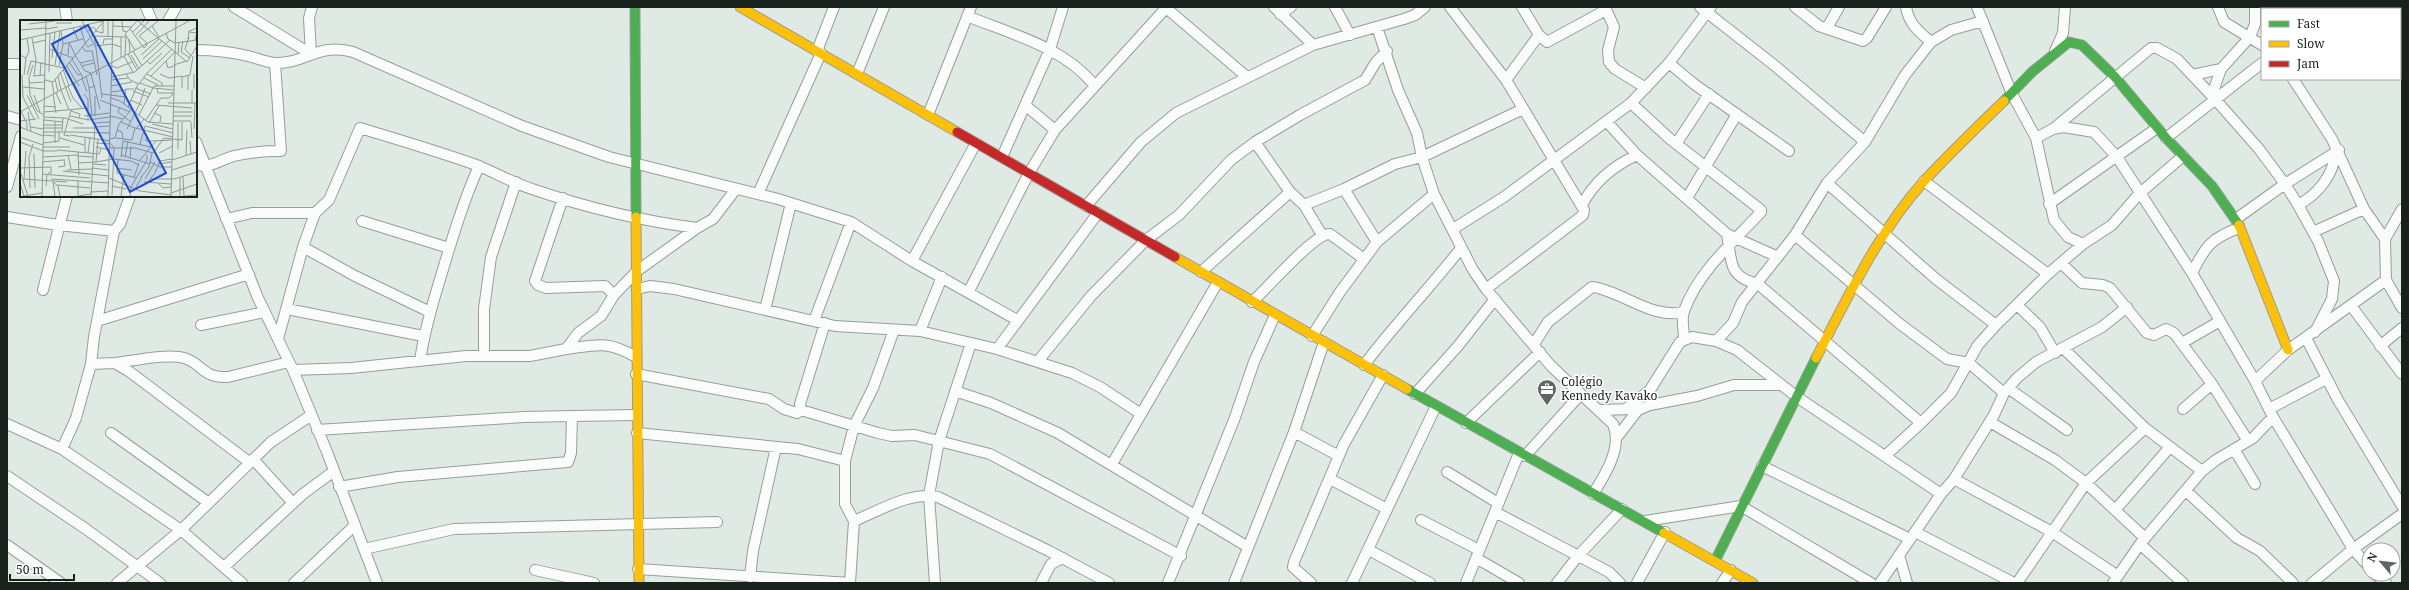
<svg xmlns="http://www.w3.org/2000/svg" width="2409" height="590" font-family="'Noto Serif',serif">
  <rect width="100%" height="100%" fill="#e0eae5"/>
  <g fill="none" stroke-linecap="round" stroke-linejoin="round">
    <g stroke="#979e9a" stroke-width="12">
      <path id="street" d="M65,7l2,14
        M146,7l6,14
        M234,7l77,47
        M1165,7l82,70
        M1274,7l39,38
        M1335,7l15,28
        M1450,7l56,73 78,130 -1,5 -5,4 -92,70
        M1522,7l17,28 8,7 59,-32
        M1605,7l9,20 -6,23 1,12 6,7 31,19
        M1700,7l74,58 91,77
        M1795,7l24,19 44,15 4,-3 19,-31
        M1906,7c3,17 12,24 25,35
        M1977,7l35,87 24,44 18,82 14,17 15,7
        M2218,7l6,15 38,23
        M2313,9l2,-2
        M1280,14l11,-7
        M967,16c44,18 97,31 127,69
        M168,21l8,-14
        M1377,27l21,63 19,43 5,24 12,37 39,76 13,19 65,77 62,58c10,23 -8,51 -20,70
        M1827,28l12,-21
        M196,50c18,0 35,2 52,6 8,2 18,6 27,7 30,1 44,-21 78,-11l169,74 87,31 169,42 73,23 61,39 105,59
        M817,51l17,-44
        M2055,51l8,-18 2,-26
        M311,54l-2,-36 3,-11
        M1669,63l25,21 95,67
        M7,64h14
        M857,74l27,-67
        M2192,75l29,-6
        M2293,79l39,60 32,70 21,30 1,41 16,28
        M1506,80l33,-45
        M2212,95l9,-26 29,-32 5,-13v-17
        M1631,103l39,36 91,71v2c-27,29 -63,60 -77,99 -3,8 0,19 0,27
        M1025,105l30,25
        M928,115l43,-108
        M7,116l14,4
        M1607,122l30,33 90,79 51,23
        M2053,129l10,-2 31,5 23,25 75,116 63,108 18,36 80,132 16,18
        M2036,138l17,-9 98,-81h6l20,11 38,40 44,50 26,35 13,21 20,36 16,40 -2,18 -17,33
        M2166,138l96,-75
        M196,142l62,156 35,72 34,82 50,131
        M1255,142l35,50 14,13 40,-16 51,-25 27,-7 101,-48
        M1676,144l33,-50
        M1002,157l48,-108 13,-42
        M196,165c15,3 24,-5 38,-9 16,-4 31,-5 47,-5l-6,-88
        M1924,181l124,93
        M1827,183l109,96 60,46
        M7,187l14,-51
        M1344,189l33,53
        M758,194l63,-141
        M563,198l-28,83 3,4 8,3 59,-2 9,9
        M1687,198l50,-84
        M2049,204l108,-76
        M1304,205l18,30
        M1582,205c12,-23 31,-39 55,-50
        M2298,205c19,-10 36,-30 37,-52
        M1086,206l55,-64 35,-29 137,-68 91,-26 11,-4 10,-8
        M7,217l51,8 56,6
        M226,219l26,-6h63l14,-13 31,-72c39,12 80,24 119,38 19,8 36,18 56,24 53,18 107,31 162,38
        M2236,219l49,-35 54,-34
        M362,221l87,27
        M1453,229l51,-32 127,-94 38,-40 42,-56
        M2313,232l51,-23
        M1727,234c5,26 0,43 31,50l163,139
        M1795,235l105,89 47,35 22,4 35,30
        M2385,239l17,-30
        M303,247l52,29 75,36
        M912,261l64,-118
        M2061,263l21,20 21,2 7,3 37,45 7,2 12,-6 8,4 38,51 36,57
        M1201,272l89,-80
        M2192,273c13,-26 19,-35 47,-45
        M637,289l13,-3 24,3 161,37 85,5 77,18 75,24 28,14 41,27
        M43,290l24,-94
        M969,291l60,-118 26,-43 111,-122
        M1252,302c15,-13 62,-69 78,-68l34,25
        M2017,305l23,22 15,26
        M2352,307l50,67
        M287,309l136,27
        M765,310l26,-107
        M97,321l152,-47
        M814,321l37,-99
        M825,323l-25,81 1,6 77,23 14,3 23,-1 75,19 191,102
        M201,325l64,-13
        M920,331l22,-54
        M1312,336l28,-44 37,-50 57,-48
        M2306,338l32,62 64,106
        M278,339l25,-92 12,-34
        M1716,341l17,-18 9,-21 53,-67 32,-52 38,-41 40,-67 26,-33 20,-12 32,-9
        M2182,343l38,-22
        M1534,344l14,-22 44,-35c6,0 12,3 18,5 25,9 47,26 74,20
        M2380,346l22,-18
        M566,349c31,-4 41,-9 70,8
        M997,349l101,-136
        M2064,349l81,79 57,43
        M484,356v-47l7,-52 25,-75
        M420,361c4,-29 12,-56 21,-85 11,-37 22,-74 38,-110
        M1038,361l53,-65 55,-56 33,-25 52,-55 24,-18 45,-27 65,-35 11,-18 11,-11
        M115,363c18,-2 53,-10 69,-5 20,6 17,20 44,19l61,-15
        M91,364l24,-1 15,9 119,90
        M1364,365c31,-41 66,-77 97,-117
        M293,370l58,-2 115,-12h64l36,-7 12,-16 23,-17 13,-21 23,-24 60,-43 16,-9 23,-30
        M636,374l133,25 15,10 13,4 4,-3
        M2255,381l33,-31 98,-70
        M2008,388l59,42
        M955,391l36,12 67,30 190,114
        M1415,394l43,-48 37,-47
        M1627,408l23,-18 30,-48 12,-5 24,4 21,9 60,47 144,97
        M2183,409l29,-25
        M2269,409l57,-30
        M1600,410l32,-1
        M1990,422l65,38 31,23 59,55
        M1466,423l74,-71
        M7,424l55,25 119,81 61,53
        M317,430l207,-13 48,-1
        M1294,432l45,24
        M111,433l98,70
        M637,433l161,16 47,12
        M1617,437l21,-27 12,-5 47,-9 37,-11h47
        M62,449l14,-31 15,-54 3,-27 20,-106 6,-7 10,-28
        M2234,449l21,35
        M1525,456l55,-61
        M1885,456l36,-33 30,-30 27,-48 18,-20 52,-51 35,-30 29,-19 27,-31 44,-38
        M253,459l40,44
        M1112,464l106,-182
        M1762,466l148,73
        M1447,472l51,31
        M7,476l79,53 74,54
        M1330,479l57,30
        M1954,479l98,53 66,44
        M339,487l59,-10 170,-15 3,-9 1,-37 65,-1
        M2186,491l51,47 23,13 33,32
        M2116,509l54,-62
        M1495,512l114,60 11,11
        M1421,520l58,30
        M854,521c25,-10 56,-30 84,-24l111,54 60,32
        M1645,521l96,-15 130,77
        M1915,532l99,51
        M2140,544l43,39
        M7,545l54,38
        M364,549l90,-20 263,-7
        M1369,550l61,33
        M1899,555l8,28
        M1476,558l43,25
        M224,567l79,-73 31,-23
        M638,569l212,14
        M535,570l59,13
        M2375,574l11,9
        M750,577l3,-26 23,-104
        M117,583l64,-53 90,-88 39,-26
        M294,583l61,-58
        M850,583l4,-62 -9,-17v-43l9,-35 19,-38 21,-58
        M935,583l-6,-88 10,-54 32,-98
        M1041,583l10,-19 12,-6
        M1168,583l66,-163 20,-58 21,-47
        M1234,583l60,-151 30,-90
        M1311,583l-18,-16 1,-5 50,-118 39,-69
        M1352,583l84,-177
        M1466,583l53,-130
        M1557,583l21,-27 44,-47
        M1637,583l28,-51
        M1722,583l9,-13
        M1880,583l61,-89 13,-15 40,-64 10,-22 13,-15 19,-16 66,-35 25,-20
        M2017,583l69,-100 59,-55
        M2113,583l27,-39 62,-73 14,-11 37,-22 20,-21
        M2312,583l41,-34 49,-35"/>
    </g>
    <g stroke="#979e9a" stroke-width="11">
      <path id="fast" d="M635,7l1,210
        M2004,101l28,-29 37,-30 13,3 33,32 51,61 46,48 27,39
        M1407,389l257,144
        M1715,561l101,-203"/>
    </g>
    <g stroke="#979e9a" stroke-width="11">
      <path id="slow" d="M740,7l217,125
        M636,217l3,366
        M2239,225l49,125
        M1175,257l232,132
        M1816,358c32,-61 62,-126 109,-178 25,-27 52,-53 79,-79
        M1664,533l89,50"/>
    </g>
    <g stroke="#979e9a" stroke-width="11">
      <path id="jam" d="M957,132l218,125"/>
    </g>
    <use href="#street" stroke="#fafcfb" stroke-width="10"/>
    <use href="#fast" stroke="#4caf50" stroke-width="9"/>
    <use href="#slow" stroke="#ffc107" stroke-width="9"/>
    <use href="#jam" stroke="#c62828" stroke-width="9"/>
  </g>
  <defs>
    <g id="office-pin" transform="scale(1)"><path d="M0 17L-7.5 6A9.5 9.5 0 1 1 7.5 6Z" fill="#5f6763" stroke="#fff"/><path d="M-6-3h4V-5.5h4V-3h4V5H-6ZM-1-4.5V-3h2v-1.5ZM-6 0V1H6V0Z" fill="#fff"/></g>
  </defs>
  <g fill-rule="evenodd">
    <use href="#office-pin" x="1547" y="389"/>
  </g>
  <g text-anchor="middle" stroke-width="3" stroke-linejoin="round" paint-order="stroke">
    <g font-size="12" fill="#19211d" stroke="#fff" text-anchor="start">
      <text x="1561" y="386">Colégio<tspan x="1561" dy="14">Kennedy Kavako</tspan></text>
    </g>
  </g>
  <g transform="translate(20 20)">
    <rect width="177" height="177" fill="#e0eae5"/>
    <path fill="none" stroke="#909a95" stroke-width="1" d="M62,1l14,27 6,50M88,1v15M102,1l1,10 4,1M118,1l49,41 10,-16M36,3h16M9,4l26,-3M60,6l5,17 3,4 5,-3M93,6l19,1M132,6l7,11M53,8l5,12M26,9l12,-2M110,9l14,19 3,-3 -1,-2M0,10l26,-2M75,11l8,2v-12M67,12l6,-5 3,3M113,12l11,-11M169,12l8,1 -2,7M146,13l2,6 7,4 22,-3M116,15l13,-14M75,16v10l17,-2 9,3M75,16l30,1M169,17l-4,12 6,7M12,18l4,22 -2,16M109,19l1,14M168,19l1,-8 8,-3M0,20l83,-19M163,21l-2,11 9,6M13,23l13,-3M127,23l-8,-7 19,-15M43,24l20,-5M50,24l5,11M83,24l1,-5h8M62,26l3,5h7l5,24M29,29l24,9M115,30l-10,-16 12,-13M113,31l9,15M108,34l9,16M158,34l1,-12M0,35l6,3 -2,17M48,35l1,-12M55,35l10,16 6,2M105,35l1,-20M111,35l8,14M121,35l18,-16M104,36l9,16M6,38l3,-7 -2,-12M32,38l3,-26M101,38v-21M52,39l9,15M123,39l19,-18M127,41l3,3 12,-11M146,41l2,7 6,-2M49,42l9,13 3,-1 2,4M60,43l13,-3M35,45l5,-34M46,45l13,21M154,45l12,-4M39,46l4,-22 -2,-13M62,46l12,-3M92,46l5,2 15,-6M43,49l6,17M29,52l1,-39M40,52l11,30M71,54l9,35M106,54l4,6 9,4 8,-11 25,-24M127,54l15,9v3M140,54l9,4 13,-2M174,54v15M2,55l1,22 11,22M7,55l4,-14 33,7M13,56l12,-1M20,56l1,-14M38,56l3,14M66,56l3,12M131,56l24,-24M168,56v14M92,57l23,-5 35,-32M62,58l5,14M124,58l14,7M35,59l3,13M25,60l8,2 51,-61M91,60l17,-2M32,62l2,12M9,63l16,-1M54,63l12,25M120,63l13,5 21,2M48,66l5,12 9,10M91,66l21,-4M3,67l21,2M115,68l16,6M162,68v-11l8,-2 3,-19M41,70l8,20M113,71l16,6M91,72l15,-2M36,73l5,11M33,74l3,19M64,74l4,5v21M82,74l24,3M7,75l12,24M10,75l-1,-17 4,-13M10,75l7,16 7,4M14,75l6,17M75,76v20M91,78l9,3 28,21 25,2M80,80l30,12M110,80l12,5M148,83h29M172,83v-13M104,84l2,-15h8M136,85l36,3M24,86l12,1M100,87l-2,5 13,10M108,87l10,-23M1,91l6,13v5M51,91l9,3 -1,4M0,92l169,-91M8,92l3,19M24,92l44,-4M153,92h20M134,93l7,3 -1,6M119,95l15,-29h20M50,96l18,4 22,-3M64,96l26,-3M72,96l-3,-28 6,-2M90,96l13,3M153,96h19M24,97l21,1 18,6M24,100l19,2M0,101l16,-2M35,101v22M125,101l16,-23h8l5,-5h-16l-1,-4M153,101h18M101,102l14,6 38,9M171,102l1,16M129,103l10,-17M158,103v26M132,104l21,5M24,105h18M0,107l23,9M11,107l12,2M75,107l15,-1M24,108h18M53,108h21M107,109l13,-26 5,-15M116,109l8,-10M174,109l1,-26M97,110l5,2 1,7M42,111l1,-13M23,112h28M51,112l39,1M23,115l12,1M50,115l40,6M50,116l-6,-1 7,-25M0,117l23,8M40,118l24,7M96,118l16,2 3,-12M126,118v3h5l22,-1M90,119l5,-1 4,-14 12,-14M153,119l9,1v-18M103,121l28,6M170,121l1,13M0,122l23,9M23,123l16,-2v-10M76,123l14,1M90,123l4,5 -2,47M120,124l5,-18 28,7M23,127h27M76,127l14,3M90,128h25l18,5 11,-15 9,1M37,130l42,4 2,-5M23,131h14M58,132l1,23M65,133v-16M68,133l2,-16M139,133l14,-7M14,134l1,34M48,135l3,14M101,135l29,9M166,135l1,-25M58,136l15,1M23,137l35,-2M101,137l2,-16M105,137l3,-16M110,139l1,-13M98,140l-1,13 20,5M120,140l16,-19M152,140l25,-8M22,142l22,-2M76,142l17,-3 18,2 8,4M130,142l10,5h12M58,143l18,-1 2,-23M73,144l13,1M138,144l14,-2M38,147l7,-1 -1,-7M0,148l31,-1v6h-3M72,148l17,2M96,148l16,2M47,150l25,-1M152,150l25,-8M0,151l8,25M43,151l46,5M22,154l48,4M114,157l5,-14M121,157l8,-10 3,-14M163,157l1,19M89,158l31,13 31,4M160,158v18M3,159l44,3M4,159l2,-28M31,159l58,4M125,159l10,-17M131,159h23l23,-7M33,162l5,4 2,10M33,162l2,14M124,162l27,2M0,163l4,13M127,163l8,-10 5,-12 12,-2M139,164l4,4 8,-1M37,165l33,3M26,166l1,-12M92,166l14,3M10,168l-1,-31 4,-13M115,169l7,-12M70,172l18,-1M151,173l26,-9M4,176l18,-3M22,176l4,-175M58,176v-16M58,176l13,-2M71,176l4,-73 15,-1M88,176l5,-175M101,176l3,-22M110,176l1,-9 16,-27v-5M151,176l5,-175M165,176l12,-1"/>
    <path fill="#1d4ed8" fill-opacity="0.15" stroke="#1d4ed8" stroke-width="2" d="M68,5l78,148 -36,19 -78,-148z"/>
    <rect width="177" height="177" fill="none" stroke="#19211d" stroke-width="2"/>
  </g>
  <rect width="2409" height="590" fill="none" stroke="#19211d" stroke-width="16"/>
  <rect x="2261" y="8" width="140" height="72" fill="#ffffff" stroke="#a3a6a5"/>
  <rect x="2269" y="21" width="20" height="6" fill="#4caf50" stroke="#a3a6a5"/>
  <text x="2297" y="28" font-size="12" fill="#19211d">Fast</text>
  <rect x="2269" y="41" width="20" height="6" fill="#ffc107" stroke="#a3a6a5"/>
  <text x="2297" y="48" font-size="12" fill="#19211d">Slow</text>
  <rect x="2269" y="61" width="20" height="6" fill="#c62828" stroke="#a3a6a5"/>
  <text x="2297" y="68" font-size="12" fill="#19211d">Jam</text>
  <g transform="translate(2381 562) rotate(298)"><circle r="19" fill="#ffffff" stroke="#a3a6a5"/>
  <path d="M0-3L7 15L0 10L-7 15Z" fill="#5f6763"/>
  <text y="-6" font-size="11" font-weight="bold" text-anchor="middle" fill="#19211d">N</text>
  </g>
  <path d="M10 574v6h64v-6" fill="none" stroke="#19211d" stroke-width="2"/>
  <text x="16" y="574" font-size="12" fill="#19211d" stroke="#ffffff" stroke-width="3" paint-order="stroke">50 m</text>
</svg>
